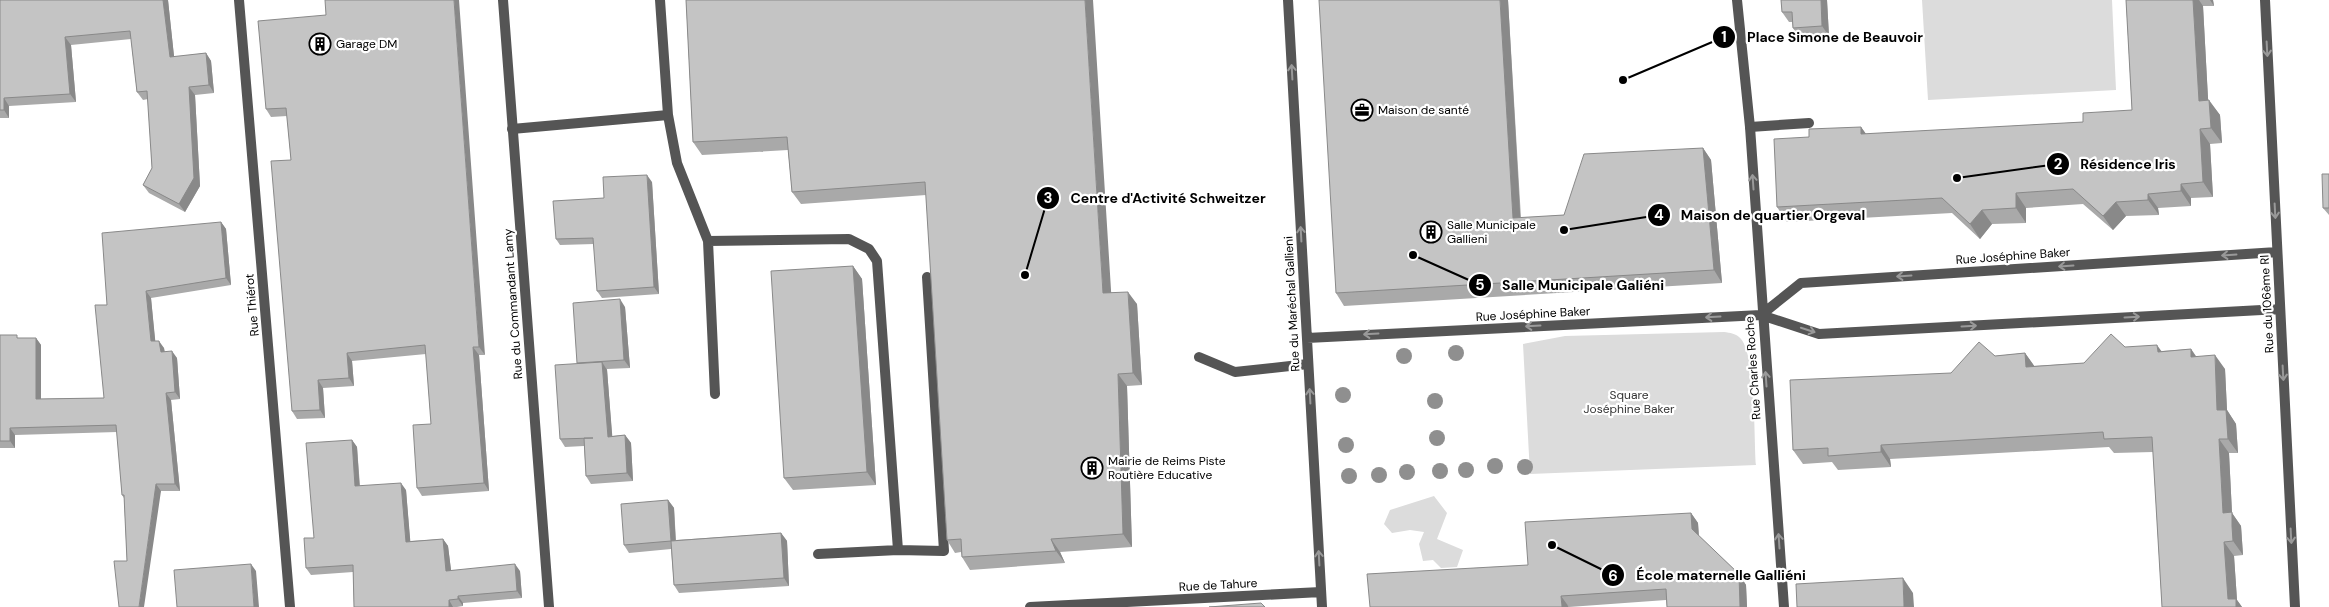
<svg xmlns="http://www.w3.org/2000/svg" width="2329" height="607" font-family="'DM Sans',sans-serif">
  <rect width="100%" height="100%" fill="#fff"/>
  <path fill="#dcdcdc" d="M1922,0h190l4,90 -188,10z
    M1724,332c6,1 12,1 17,7 15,18 13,100 15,126l-226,9 -7,-130 42,-8z
    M1434,496l13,17 -10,26 26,11 -6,17 -16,1 -8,-8 -10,1 -4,-17 5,-12 -14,-2 -18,3 -8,-9 6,-14z"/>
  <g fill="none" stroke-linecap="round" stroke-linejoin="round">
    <path stroke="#555" stroke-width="10" d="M660,0l8,115 9,48 31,78 7,153
      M1750,127l59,-4
      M512,129l156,-14
      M708,241l141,-2 20,10 8,12 21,289 -80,4
      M1199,357l36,15 73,-8
      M898,550l46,1 -17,-274"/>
    <path stroke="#555" stroke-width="10" d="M239,0l51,607
      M503,0l46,607
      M1288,0l34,607
      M1737,0l13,127 34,480
      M2265,0l30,607
      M1761,315l40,-32 476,-31
      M1307,338l454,-23 58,19 461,-25
      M1030,607l291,-15"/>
  </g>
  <g fill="#8f8f8f">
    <circle cx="1456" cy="353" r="8"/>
    <circle cx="1404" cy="356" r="8"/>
    <circle cx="1343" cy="395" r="8"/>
    <circle cx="1435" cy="401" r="8"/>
    <circle cx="1437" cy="438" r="8"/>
    <circle cx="1346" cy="445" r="8"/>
    <circle cx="1495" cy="466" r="8"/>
    <circle cx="1525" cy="467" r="8"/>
    <circle cx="1466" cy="470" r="8"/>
    <circle cx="1440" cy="471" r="8"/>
    <circle cx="1407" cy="472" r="8"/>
    <circle cx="1379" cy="475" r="8"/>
    <circle cx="1349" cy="476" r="8"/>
  </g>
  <path fill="#a9a9a9" d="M0,0h168l6,57 32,-4 5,8 3,32 -19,2 5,91 -15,26 -36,-19 -6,-8 9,-17 -4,-69 -5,1 -6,-8 -6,-53 -60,6 5,57 -67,4v12h-9z
    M686,0l425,293 26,11 5,81 -15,1 5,161 -72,5 5,11 -95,7 -8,-13 -1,-5 -6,1 -8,-13 -21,-345 -125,9 -9,-12 -4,-42 -86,5 -9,-13z
    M1508,0l13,218 43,-3 139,-67 8,12 11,123 -378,23 -8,-13z
    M1781,0h46l2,36 -30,2 -6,-10 -1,-6h-3l-7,-10z
    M2126,0h87l1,6h-11l5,94 12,15 2,28 -12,1 3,53 -22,1v8l-33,2 1,7 -33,1 -13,14 -30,-26 -57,4v15l-34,1 -12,15 -28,-26 -165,9 -10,-15 32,-70 52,-10 5,7 217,-12 49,-12z
    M326,15l159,340h-6l10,136 -67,5 -5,-8 14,-64 -5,-70 -74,7 2,25 -31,2 2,30 -28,1 -5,-8 -1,-251 -4,-44 -16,1 -5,-8z
    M2329,174v41l-6,-7z
    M652,182l7,112 -57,4 -5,-7 -3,-47 -34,1 -4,-6z
    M221,222l5,7 5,56 -80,13 4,43 9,7 1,4 12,6 3,41 -9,1 9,91h-19l-34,70 -3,-63 -2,-3 -5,-63 -102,3v13h-15v-113l19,3h17l5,7v54l63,-1 3,-93z
    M853,266l9,13 14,206 -83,5 -9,-12z
    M625,307l5,61 -23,1 5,67 13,-1 6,8 2,38 -42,3 -5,-8 -2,-30 -19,1 -5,-8 17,-75v-1z
    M2125,347l37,4 29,-2 5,7 29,13 2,41 9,14 2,29h-9l3,60 9,13 2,29 -9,1 3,44 5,7h-80l-9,-155 -39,1 -5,-6 -219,12 1,8 -53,3 -6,-8 -29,2 -10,-14 158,-77 44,-17 30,-3 9,13 50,-3z
    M352,440l5,7 3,39 46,4 4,51 33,-2 5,7 3,24 69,1 2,27 -59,5v3l-6,1h-103l-1,-35 -42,3 -5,-7 8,-30z
    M668,500l6,8 2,32 105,-7 6,8 2,45 -110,7 -5,-8 -3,-36 -42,4 -5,-8z
    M1691,513l7,10 1,13 40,38 7,11 1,22h-80l-1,-7 -97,7 -41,-42z"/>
  <path fill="#898989" d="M163,0h5l7,65 -5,-8z
    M454,0h5l26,355 -6,-8z
    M1085,0h8l19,306 -9,-13z
    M1500,0h8l13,230 -8,-12z
    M1821,0h6l2,36 -7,-10z
    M2193,0h6l4,6 6,110 -10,-15z
    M2210,0h3l1,6z
    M65,37l6,8 5,57 -6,-8z
    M206,53l5,8 3,32 -5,-8z
    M189,87l6,8 5,91 -15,26 -6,-8z
    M4,98l5,8v12l-5,-8z
    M2209,100l11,15 2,28 -11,-15z
    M1861,127l10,14 -10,-7z
    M2200,129l10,15 3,53 -10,-15z
    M1703,148l8,12 11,123 -8,-13z
    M647,175l5,7 7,112 -5,-7z
    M2181,184l10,14v8l-10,-15z
    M2016,193l10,15v15l-10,-15z
    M2148,194l10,14 1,7 -11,-15z
    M2116,202l10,14 -13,14 -10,-14z
    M1982,210l10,14 -12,15 -10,-15z
    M221,222l5,7 5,56 -5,-7z
    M853,266l9,13 14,206 -9,-13z
    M146,291l5,7 5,50 -5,-7z
    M1128,292l9,12 5,81 -9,-12z
    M620,299l5,8 5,61 -6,-8z
    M36,338l5,7v61l-5,-7z
    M159,341l5,7 1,11 -4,-7z
    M2157,345l10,14 -9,-7z
    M473,347l6,8 10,136 -5,-8z
    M2191,349l9,14 -9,-6z
    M172,351l5,7 3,41 -5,-7z
    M347,353l5,8 2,25 -5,-8z
    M2025,353l10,14h-9z
    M2215,355l10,14 2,41 9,14 2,29 -10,-14 -11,-29z
    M602,362l5,8 6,75 -5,-8z
    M1118,374l9,12 5,161 -9,-13z
    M318,380l5,8 2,30 -5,-8z
    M166,393l5,7 9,91 -5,-7z
    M10,428l5,7v13l-5,-7z
    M625,435l6,8 2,38 -6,-8z
    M2219,439l10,14 3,60 9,13 2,29 -10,-14 -10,-28z
    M352,440l5,7 3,46 -5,-7z
    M1881,445l9,14 1,8 -10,-15z
    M401,483l5,7 5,59 -5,-7z
    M156,484l5,7 -17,116h-5z
    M668,500l6,8 2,41 -5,-8z
    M1691,513l7,10 1,17 -7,-11z
    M781,533l6,8 2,45 -5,-8z
    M443,539l5,7 4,32 -6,-7z
    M1051,539l9,13 5,11 -9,-12z
    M2224,542l10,14 3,44 5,7h-9l-5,-8z
    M251,564l5,7 3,36h-5z
    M515,564l5,7 2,27 -5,-7z
    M1739,574l7,11 1,22h-7z
    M1903,578l10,15 1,14h-10z
    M458,596l5,7v3l-5,-7z
    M1561,596l8,11h-7z
    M449,600l4,7h-4z"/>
  <path fill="#c4c4c4" stroke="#898989" d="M0,0h163l7,57 36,-4 3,32 -20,2 5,91 -15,26 -36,-19 9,-17 -5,-77 -10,1 -7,-61 -65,6 5,57 -66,4v12h-4z
    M325,0h129l25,347h-6l11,136 -67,5 -4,-63 18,-1 -6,-79 -78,8 2,25 -31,2 2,30 -28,1 -21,-250 20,-1 -5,-52 -20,1 -8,-88 68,-6z
    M686,0h399l18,293 25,-1 5,81 -15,1 5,160 -72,5 5,12 -94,6 -1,-18 -14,1 -22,-358 -133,10 -5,-55 -94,5z
    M1319,0h181l13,218 51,-3 20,-61 119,-6 11,122 -378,23z
    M1781,0h40l1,26 -29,2 -1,-16h-10z
    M2126,0h67l6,101 10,-1 2,28 -11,1 3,53 -22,2v7l-33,3v6l-32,2 -13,14 -30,-27 -57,4v15l-34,2 -12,14 -28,-26 -165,9 -3,-68 35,-2v-8l52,-2v7l222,-12v-9l49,-3z
    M2322,174h7v34h-6z
    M647,175l7,112 -57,4 -4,-53 -37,1 -3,-38 51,-3 -1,-21z
    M221,222l5,56 -80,13 5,50h8l2,11 11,-1 3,41 -9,1 9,91h-19l-17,123h-20l-5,-46h13l-3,-66h-2l-6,-70 -106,3v13h-10v-106h17v3h19v61l68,-1 -9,-93h12l-5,-72z
    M853,266l14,206 -83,6 -13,-207z
    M620,299l4,61 -47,3 -4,-60z
    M2111,334l14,13 32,-2 1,7 33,-3v8l24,-2 2,55h9l2,29h-9l4,74 9,-1v14l1,15 -9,1 4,57h8v8h-74l-10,-170 -48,2 -1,-7 -222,13v7l-53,4v-8l-35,2 -3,-70 161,-7 28,-31 16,14 30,-3 1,14 58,-4z
    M602,362l6,75 17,-2 2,38 -41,3 -2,-38h9l-33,1 -5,-74z
    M352,440l3,46 46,-3 5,59 37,-3 3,32 69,-7 2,27 -59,5v3l-9,1v7h-95l-1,-42 -47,3 -2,-30h10l-8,-95z
    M668,500l3,41 -47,4 -3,-41z
    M1691,513l1,16 47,45 1,33h-73l-1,-18 -105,7 1,11h-192l-3,-33 161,-9 -3,-43z
    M781,533l3,45 -110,7 -3,-44z
    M251,564l3,43h-77l-3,-37z
    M1903,578l1,29h-107l-1,-23z
    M1261,603l4,4h-56z"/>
  <defs><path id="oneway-shaft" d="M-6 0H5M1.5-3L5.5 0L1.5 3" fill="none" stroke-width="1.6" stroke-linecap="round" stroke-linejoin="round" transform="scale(1.25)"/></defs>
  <g stroke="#999">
    <use href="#oneway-shaft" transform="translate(2267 49) rotate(87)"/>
    <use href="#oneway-shaft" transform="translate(1292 72) rotate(-93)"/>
    <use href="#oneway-shaft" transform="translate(1753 182) rotate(-94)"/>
    <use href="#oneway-shaft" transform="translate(2275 211) rotate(87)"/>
    <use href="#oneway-shaft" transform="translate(1301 234) rotate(-93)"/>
    <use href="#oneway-shaft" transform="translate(2229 255) rotate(176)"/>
    <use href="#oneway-shaft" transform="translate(2066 266) rotate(176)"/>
    <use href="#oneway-shaft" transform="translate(1904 276) rotate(176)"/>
    <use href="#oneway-shaft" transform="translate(1713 317) rotate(177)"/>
    <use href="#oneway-shaft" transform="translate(2132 317) rotate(-3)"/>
    <use href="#oneway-shaft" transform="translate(1533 326) rotate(177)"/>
    <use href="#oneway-shaft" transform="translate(1969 326) rotate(-3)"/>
    <use href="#oneway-shaft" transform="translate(1808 330) rotate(18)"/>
    <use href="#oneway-shaft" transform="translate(1371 334) rotate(177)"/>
    <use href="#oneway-shaft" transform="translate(2283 373) rotate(87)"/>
    <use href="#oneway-shaft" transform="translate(1766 379) rotate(-94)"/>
    <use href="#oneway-shaft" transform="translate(1310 396) rotate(-93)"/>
    <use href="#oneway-shaft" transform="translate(2291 536) rotate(87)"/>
    <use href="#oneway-shaft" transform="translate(1779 541) rotate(-94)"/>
    <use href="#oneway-shaft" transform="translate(1319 558) rotate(-93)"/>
  </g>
  <defs>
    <g id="building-ring" transform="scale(1.125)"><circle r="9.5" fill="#fff" stroke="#000" stroke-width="1.5"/><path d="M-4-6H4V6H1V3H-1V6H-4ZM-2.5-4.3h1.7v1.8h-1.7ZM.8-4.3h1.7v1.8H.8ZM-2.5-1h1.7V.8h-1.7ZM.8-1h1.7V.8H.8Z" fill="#000"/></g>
    <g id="office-ring" transform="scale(1.125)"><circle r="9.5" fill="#fff" stroke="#000" stroke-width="1.5"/><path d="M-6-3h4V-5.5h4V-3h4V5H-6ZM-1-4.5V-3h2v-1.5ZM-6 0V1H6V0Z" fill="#000"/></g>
  </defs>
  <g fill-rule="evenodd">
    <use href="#building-ring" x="320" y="44"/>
    <use href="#office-ring" x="1362" y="110"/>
    <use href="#building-ring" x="1431" y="232"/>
    <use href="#building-ring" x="1092" y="468"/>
  </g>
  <g text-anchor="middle" stroke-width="4.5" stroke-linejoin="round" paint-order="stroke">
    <g font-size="12" fill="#000" stroke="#fff" text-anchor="start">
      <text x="336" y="48">Garage DM</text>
      <text x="1378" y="114">Maison de santé</text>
      <text x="1447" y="229">Salle Municipale<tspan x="1447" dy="14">Gallieni</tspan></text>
      <text x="1108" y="465">Mairie de Reims Piste<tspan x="1108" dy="14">Routière Educative</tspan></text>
    </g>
    <g font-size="12" fill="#000" stroke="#fff">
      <text transform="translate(2013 256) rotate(-4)" y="4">Rue Joséphine Baker</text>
      <text transform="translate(513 304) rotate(-94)" y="4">Rue du Commandant Lamy</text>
      <text transform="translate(1292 304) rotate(-93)" y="4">Rue du Maréchal Gallieni</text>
      <text transform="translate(2267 304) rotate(-93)" y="4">Rue du 106ème RI</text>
      <text transform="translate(252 305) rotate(-95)" y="4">Rue Thiérot</text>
      <text transform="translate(1533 314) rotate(-3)" y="4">Rue Joséphine Baker</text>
      <text transform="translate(1753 368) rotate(-94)" y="4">Rue Charles Roche</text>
      <text transform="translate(1218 585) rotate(-3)" y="4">Rue de Tahure</text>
    </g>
    <g font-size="12" fill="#333" stroke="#fff">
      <text x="1629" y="399">Square<tspan x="1629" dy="14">Joséphine Baker</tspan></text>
    </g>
  </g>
  <path fill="none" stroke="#000" stroke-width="2" d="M1623 80L1724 37M1957 178L2058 164M1025 275L1048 198M1564 230L1659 215M1413 255L1480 285M1552 545L1613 575"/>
  <g fill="#000" stroke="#fff" stroke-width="2">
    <circle cx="1623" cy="80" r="5"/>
    <circle cx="1957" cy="178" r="5"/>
    <circle cx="1025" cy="275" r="5"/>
    <circle cx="1564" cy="230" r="5"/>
    <circle cx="1413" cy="255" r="5"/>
    <circle cx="1552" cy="545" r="5"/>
    <circle cx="1724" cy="37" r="12"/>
    <circle cx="2058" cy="164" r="12"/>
    <circle cx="1048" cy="198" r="12"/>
    <circle cx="1659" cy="215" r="12"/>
    <circle cx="1480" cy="285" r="12"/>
    <circle cx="1613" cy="575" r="12"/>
  </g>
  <g font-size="15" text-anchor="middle" font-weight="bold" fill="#fff">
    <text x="1724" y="42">1</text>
    <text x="2058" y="169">2</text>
    <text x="1048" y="203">3</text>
    <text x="1659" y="220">4</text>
    <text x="1480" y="290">5</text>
    <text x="1613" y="581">6</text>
  </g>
  <g font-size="14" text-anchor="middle" font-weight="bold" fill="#000" stroke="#fff" stroke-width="4.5" stroke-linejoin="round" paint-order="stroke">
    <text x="1835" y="42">Place Simone de Beauvoir</text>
    <text x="2128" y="169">Résidence Iris</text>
    <text x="1168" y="203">Centre d'Activité Schweitzer</text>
    <text x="1773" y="220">Maison de quartier Orgeval</text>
    <text x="1583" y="290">Salle Municipale Galiéni</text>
    <text x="1721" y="580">École maternelle Galliéni</text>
  </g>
</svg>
